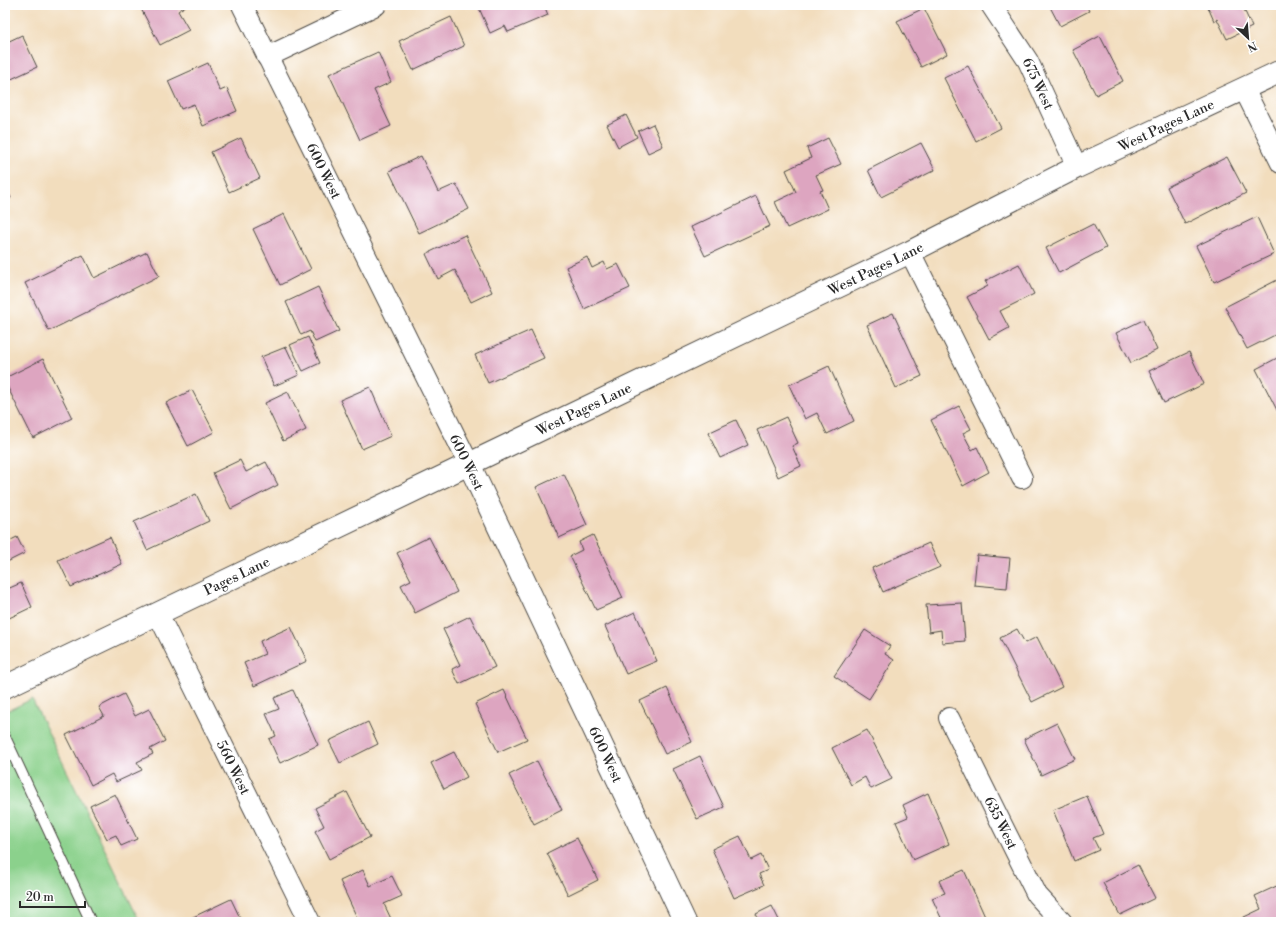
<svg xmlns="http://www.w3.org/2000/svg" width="1286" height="927" font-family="'Libre Bodoni',serif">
  <rect width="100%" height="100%" fill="#fff"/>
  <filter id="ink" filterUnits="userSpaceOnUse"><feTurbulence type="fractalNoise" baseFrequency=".025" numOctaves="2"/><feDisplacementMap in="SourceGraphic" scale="8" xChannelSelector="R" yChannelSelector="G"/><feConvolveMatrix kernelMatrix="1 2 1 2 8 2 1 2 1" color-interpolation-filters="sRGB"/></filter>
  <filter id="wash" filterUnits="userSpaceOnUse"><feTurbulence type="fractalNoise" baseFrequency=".012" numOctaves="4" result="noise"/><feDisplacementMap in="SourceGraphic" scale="16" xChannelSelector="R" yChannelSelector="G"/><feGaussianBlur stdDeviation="0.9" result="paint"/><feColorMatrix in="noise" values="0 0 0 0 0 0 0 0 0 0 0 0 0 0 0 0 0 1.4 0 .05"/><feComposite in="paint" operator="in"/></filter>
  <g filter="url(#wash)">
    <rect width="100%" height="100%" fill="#f2ddbd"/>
    <path fill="#8bd18c" stroke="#5b7e5c" d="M32,699l108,223h-135v-210z"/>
    <g id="blocks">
      <path fill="#dda5c0" d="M139,5h48l-9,6 11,19 -29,15z
        M486,5h58l4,10 -40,17 -3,-6 -15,7 -11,-25z
        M1049,5h37l3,6 -29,15z
        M1207,5h35l10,22 -25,12 -10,-20 -3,2z
        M924,8l23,46 -26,13 -24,-46z
        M451,17l13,29 -51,24 -14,-29z
        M22,35l15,32 -32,15v-39z
        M1100,36l23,45 -27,14 -23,-45z
        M378,52l13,30 -17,8 17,36 -31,14 -31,-66z
        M208,63l12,28 7,-3 10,23 -34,15 -9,-22 -13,5 -13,-28z
        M968,66l33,62 -25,13 -32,-63z
        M626,115l11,22 -19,10 -11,-22z
        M653,124l10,22 -15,7 -10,-22z
        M241,138l19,40 -31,14 -18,-40z
        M828,138l13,26 -25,11 7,15 -3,1 8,18 -41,19 -12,-26 21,-10 -10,-22 25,-12 -4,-10z
        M921,143l14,27 -54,27 -13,-27z
        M421,156l17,36 18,-8 13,25 -50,24 -30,-62z
        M1227,157l19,36 -61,31 -18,-37z
        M5,185l6,13 -6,2z
        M756,196l14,30 -65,30 -14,-29z
        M284,214l27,55 -31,16 -27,-56z
        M1257,217l17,37 -60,28 -18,-36z
        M1093,224l13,24 -47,25 -13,-25z
        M465,235l27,57 -21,10 -16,-32 -17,9 -12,-25z
        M147,252l12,24 -110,55 -24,-48 58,-28 11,23z
        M587,257l5,11 12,-6 3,7 11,-5 12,24 -46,21 -18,-42z
        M1019,264l15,30 -34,17 9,17 -20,11 -22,-42 21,-11 -3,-5z
        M1281,278v54l-34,17 -22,-42z
        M318,287l21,44 -24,11 -5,-11 -9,4 -15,-33z
        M893,313l29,63 -26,12 -29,-63z
        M1143,320l14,30 -26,13 -15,-30z
        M531,330l13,28 -56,25 -13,-28z
        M308,337l12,26 -17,8 -13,-26z
        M286,347l13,28 -25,11 -13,-29z
        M1189,352l15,32 -40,19 -15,-32z
        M1281,356v55l-3,1 -22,-43z
        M43,359l29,59 -39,20 -28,-56v-4z
        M829,366l25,55 -27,13 -10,-21 -12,6 -16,-34z
        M370,387l21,49 -29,13 -22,-49z
        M192,390l22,42 -26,14 -22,-43z
        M288,392l18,38 -23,11 -18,-38z
        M959,406l12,23 -8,4 9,17 5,-3 12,25 -26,14 -32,-66z
        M786,417l12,26 -6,3 9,20 -23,11 -21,-47z
        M736,420l12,25 -28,13 -12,-25z
        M240,460l6,12 20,-10 12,23 -47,24 -18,-36z
        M564,474l23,51 -28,13 -23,-51z
        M196,494l13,27 -62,29 -13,-28z
        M593,535l30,63 -27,12 -26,-54 12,-6 -3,-8z
        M17,537l8,16 -20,10v-20z
        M110,537l12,27 -51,23 -13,-27z
        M429,537l28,55 -42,21 -14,-28 10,-5 -14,-27z
        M929,543l11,24 -57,25 -11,-24z
        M977,555l33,3 -3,30 -33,-3z
        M21,583l11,24 -27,13v-30z
        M962,603l3,38 -23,2 -1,-13 -12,2 -3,-27z
        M635,612l22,49 -31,13 -21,-48z
        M470,616l25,51 -36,17 -7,-15 8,-4 -17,-36z
        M291,627l16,34 -53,25 -10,-23 21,-9 -5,-13z
        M1017,629l8,14 12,-6 25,50 -30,15 -32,-64z
        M865,630l25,16 -5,8 9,6 -25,39 -35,-23z
        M667,688l25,54 -27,12 -25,-53z
        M293,690l25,55 -38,18 -11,-24 7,-3 -10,-22 13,-5 -5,-11z
        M504,690l23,49 -29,13 -23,-48z
        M124,694l11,22 14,-7 16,32 -15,8 3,5 -16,8 5,8 -26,12 -4,-8 -21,11 -25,-50 38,-19 -5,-9z
        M368,722l10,22 -38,19 -11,-22z
        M1057,723l18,36 -34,16 -17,-36z
        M867,730l25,49 -21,10 -6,-12 -14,8 -19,-37z
        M454,752l13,25 -23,12 -13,-26z
        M700,756l24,51 -27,12 -24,-50z
        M537,761l25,49 -28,14 -25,-49z
        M347,792l23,45 -41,22 -14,-28 9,-5 -9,-18z
        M928,793l21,51 -36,16 -17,-38 12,-5 -5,-12z
        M115,794l22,45 -16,7 -5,-11 -9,4 -17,-33z
        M1087,796l16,38 -10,4 6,12 -25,11 -21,-51z
        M740,836l11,24 10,-5 7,15 -9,4 5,11 -30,13 -22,-49z
        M577,838l21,42 -30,15 -21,-42z
        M1138,865l17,33 -35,17 -17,-32z
        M363,870l7,16 22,-10 10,20 -18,8 8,17 -33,1 -19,-41z
        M964,870l22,49 -7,3h-36l-11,-24 13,-5 -6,-12z
        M1281,884v38h-37l-2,-4 19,-9 -6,-13z
        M231,899l11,23h-50l-1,-4z
        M772,906l8,16h-20l-4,-8z"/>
    </g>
  </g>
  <g filter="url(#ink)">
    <use href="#blocks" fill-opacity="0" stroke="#494641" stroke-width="1"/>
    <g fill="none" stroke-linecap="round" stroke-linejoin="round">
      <g stroke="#494641" stroke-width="12">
        <path id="service" d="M5,737l86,185"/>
      </g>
      <g stroke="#494641" stroke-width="22">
        <g id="minor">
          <path id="s1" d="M242,5l227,459"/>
          <path id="s2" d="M991,5l37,56 49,106"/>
          <path d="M267,57l109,-52"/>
          <path d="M1244,89l37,74"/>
          <path d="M910,252l112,226"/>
          <path id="s3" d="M158,614l152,308"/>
          <path id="s4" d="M949,718l88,177 25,27"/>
        </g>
      </g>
      <g stroke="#494641" stroke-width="24">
        <g id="tertiary">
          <path id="s5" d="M469,464l216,458"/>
          <path id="s6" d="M5,687l905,-435 167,-85 204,-96"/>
        </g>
      </g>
      <use href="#service" stroke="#fff" stroke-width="10"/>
      <use href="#minor" stroke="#fff" stroke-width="20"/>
      <use href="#tertiary" stroke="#fff" stroke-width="22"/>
    </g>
  </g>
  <g text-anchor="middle" stroke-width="3" stroke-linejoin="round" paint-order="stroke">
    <g font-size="14" fill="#2b2b2b" stroke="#fff">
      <text dy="5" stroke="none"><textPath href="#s2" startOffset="92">675 West</textPath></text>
      <text dy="5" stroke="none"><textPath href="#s6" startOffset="1290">West Pages Lane</textPath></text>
      <text dy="5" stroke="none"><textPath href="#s1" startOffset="185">600 West</textPath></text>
      <text dy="5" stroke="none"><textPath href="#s6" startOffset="966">West Pages Lane</textPath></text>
      <text dy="5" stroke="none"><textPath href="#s6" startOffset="642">West Pages Lane</textPath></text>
      <text transform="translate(467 462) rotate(64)" y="5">600 West</text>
      <text dy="5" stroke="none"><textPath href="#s6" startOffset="257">Pages Lane</textPath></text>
      <text dy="5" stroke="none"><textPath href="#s5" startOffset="321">600 West</textPath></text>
      <text dy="5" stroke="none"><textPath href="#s3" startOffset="171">560 West</textPath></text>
      <text dy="5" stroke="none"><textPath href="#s4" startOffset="117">635 West</textPath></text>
    </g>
  </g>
  <rect width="1286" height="927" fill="none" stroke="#fff" stroke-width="20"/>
  <g transform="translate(1248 38) rotate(154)" stroke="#ffffff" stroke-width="3" paint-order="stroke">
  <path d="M0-3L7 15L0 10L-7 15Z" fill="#2b2b2b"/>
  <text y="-6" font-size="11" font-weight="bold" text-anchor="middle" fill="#2b2b2b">N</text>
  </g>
  <path d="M20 901v6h65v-6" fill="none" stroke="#2b2b2b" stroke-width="2"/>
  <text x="26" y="901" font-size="12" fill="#2b2b2b" stroke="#ffffff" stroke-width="3" paint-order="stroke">20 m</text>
</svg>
